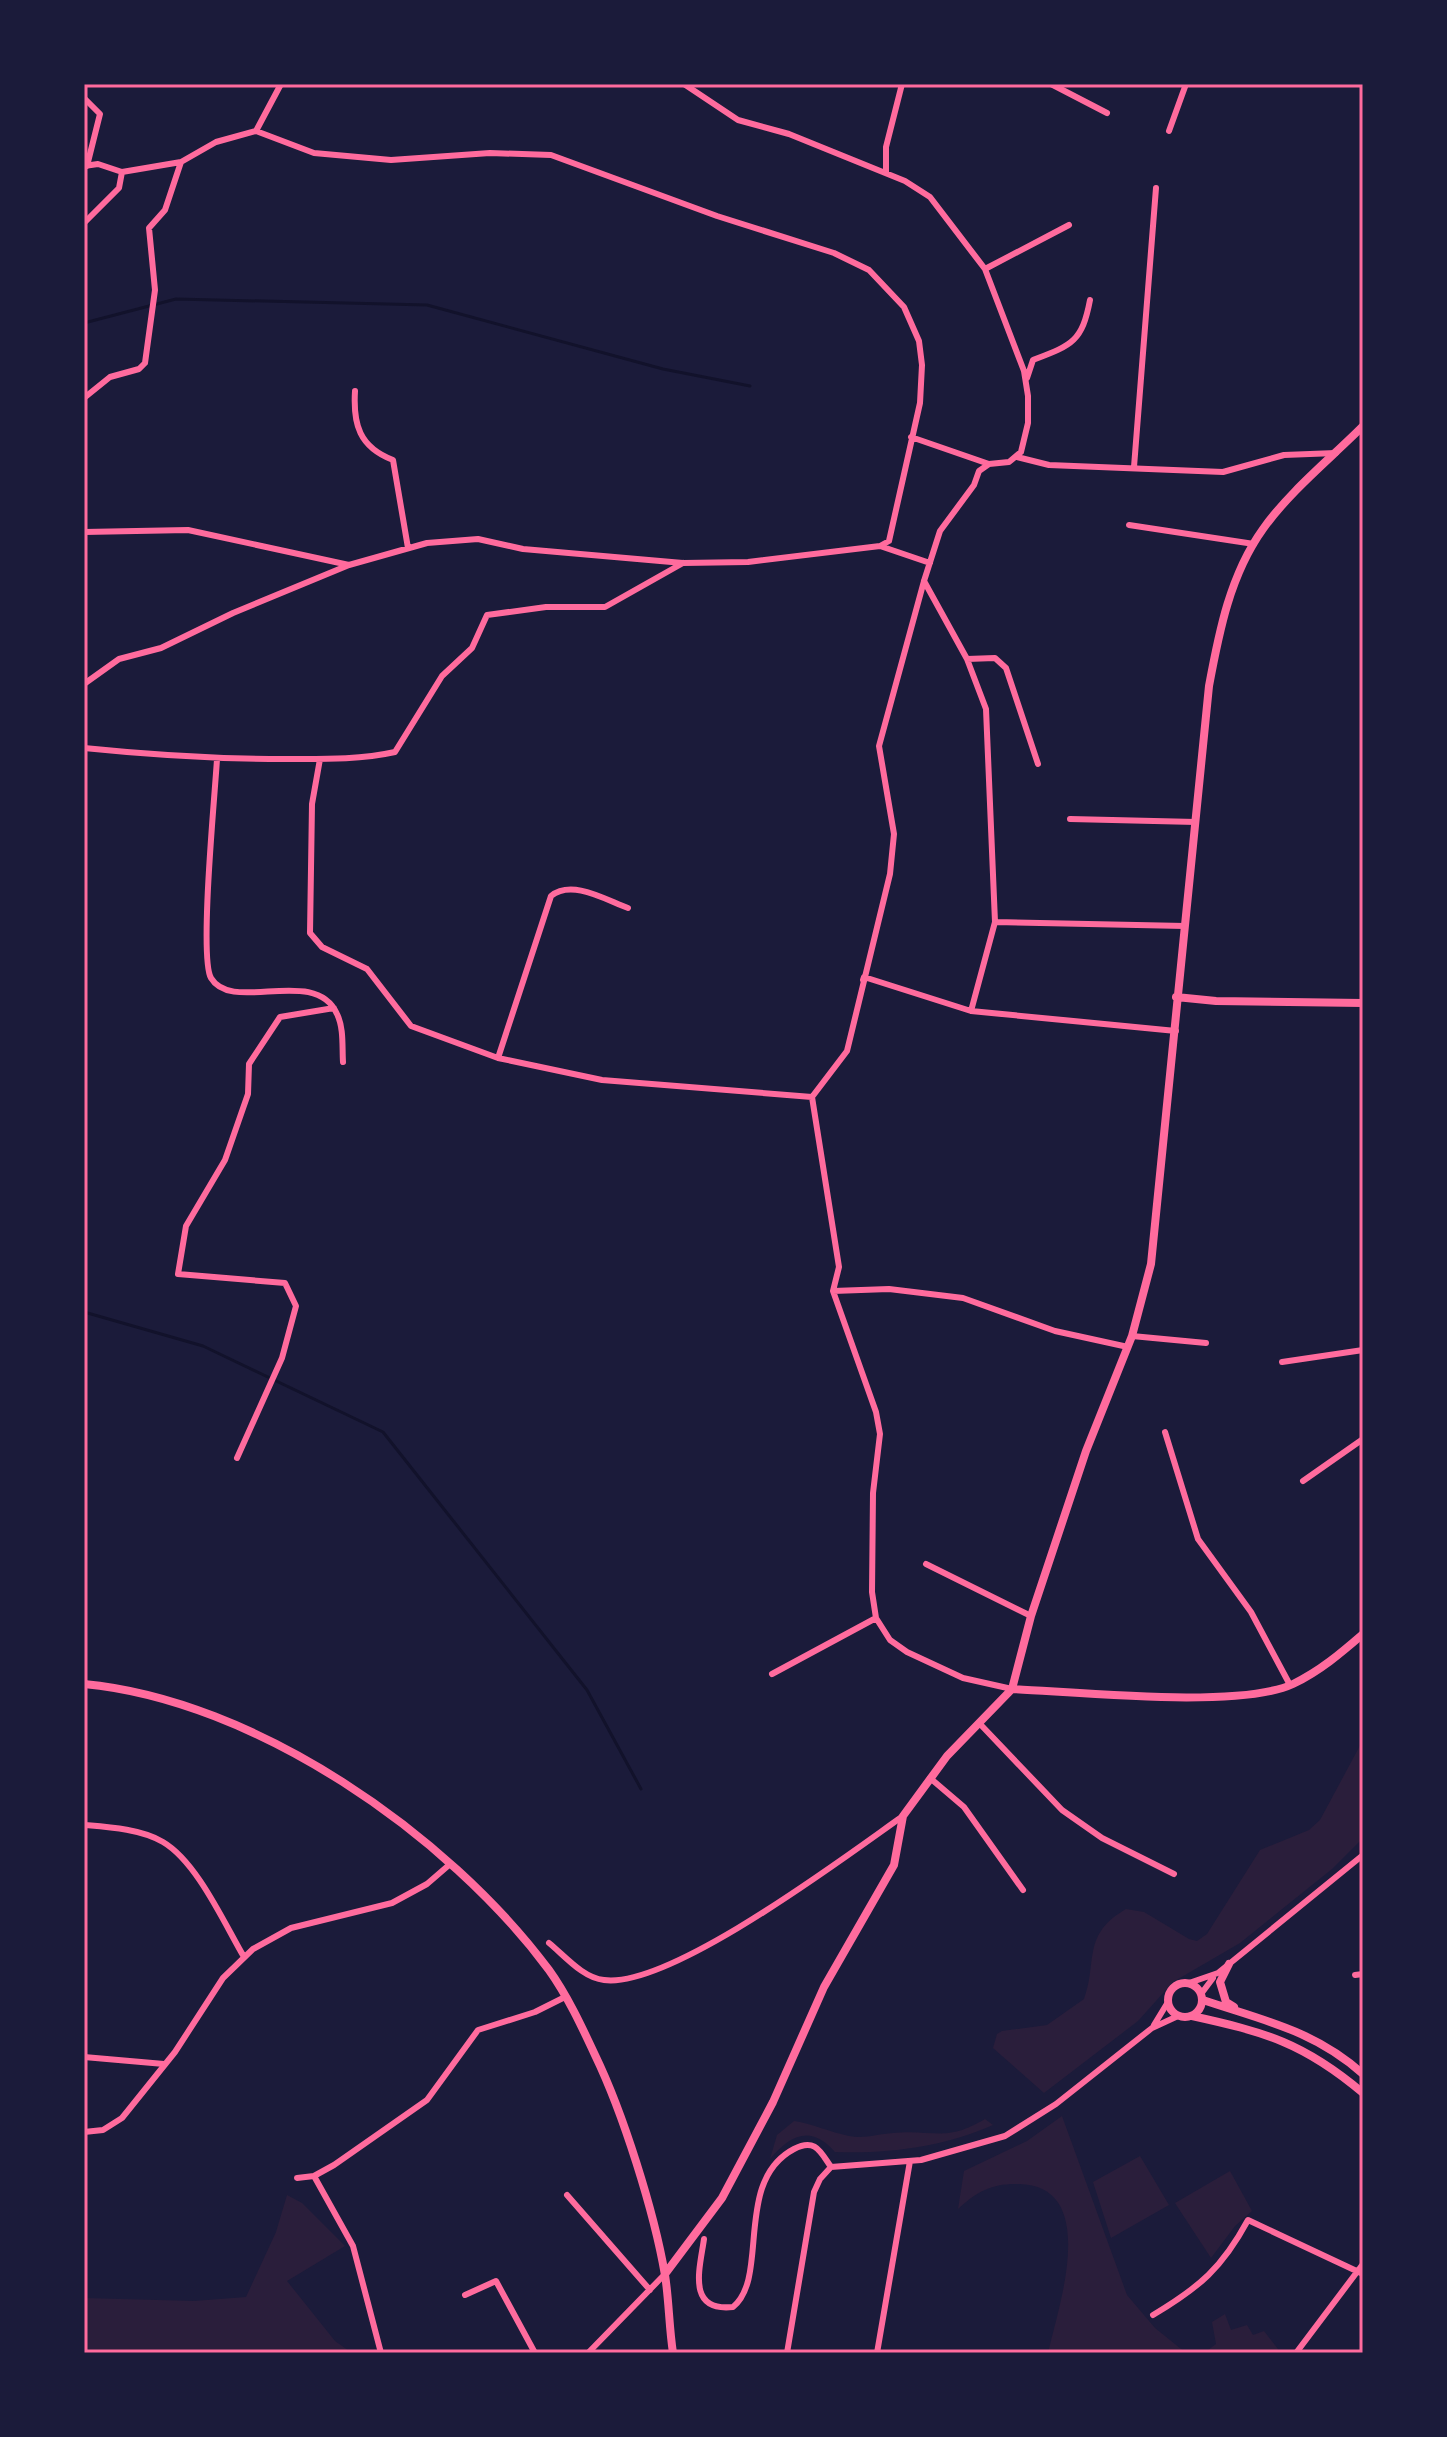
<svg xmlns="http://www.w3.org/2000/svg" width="1447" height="2437" font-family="Lato,sans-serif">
  <rect width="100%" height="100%" fill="#1b1b3a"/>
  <path fill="#2a1e3b" d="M1363,1740v98l-31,31 -92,74 -67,39 -35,39 -94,72 -51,-45 4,-14 5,-3 45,-6 37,-26c14,-37 -3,-64 42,-90l18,3 45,27 8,2 10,-7 53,-84 49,-20 11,-10z
    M1062,2116l65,179 28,33 31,25h-138c10,-45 53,-167 -29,-169 -26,-1 -42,7 -61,25l6,-38 63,-30z
    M985,2119l8,6c-49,22 -105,29 -158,27 -24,-28 -45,-17 -65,7l7,-24 17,-14c19,3 36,11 55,15 15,3 29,-2 44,-3 40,-4 52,10 92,-14z
    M1140,2156l29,49 -58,33 -18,-56z
    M1230,2171l22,40 -17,15 -24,32 -36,-55z
    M287,2195l15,8 43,43 -58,35 48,60 17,12h-268v-55l110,3 52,-4 30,-65z
    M1225,2314l6,16 16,-5 6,10 11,-4 14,18 -2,4h-72l12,-9 -4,-22z"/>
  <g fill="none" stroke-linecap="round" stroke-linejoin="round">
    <path stroke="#12122b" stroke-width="3" d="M84,323l92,-24 251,6 236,64 87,17
      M84,1312l119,34 180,86 204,258 54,99"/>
    <path stroke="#ff6b9d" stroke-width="6" d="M684,84l54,36 51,14 116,47 25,16 55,72 39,102 4,25v27l-7,29 -12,10 -20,2 -10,7 -5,14 -34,46 -16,50 -45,165 15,88 -4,40 -43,177 -35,46 27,170 -6,24 43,121 4,22 -7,59 -1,99 4,26 14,22 17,12 56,26 49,11
      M1051,84l56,29
      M84,98l16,16 -13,52
      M256,131l58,22 77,7 99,-7 61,2 166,61 117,37 35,17 35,37 15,34 3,24 -2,38 -31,138 -9,5
      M1169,131l17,-47
      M84,166l14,-2 24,8 59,-10 35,-20 40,-11 25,-47
      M886,173v-26l16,-63
      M84,223l35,-35 3,-16
      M985,269l84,-44
      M1027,378l6,-18c39,-15 49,-18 57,-60
      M355,391c-2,33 4,56 38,69l15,88
      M84,398l26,-21 29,-8 6,-6 10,-73 -6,-62 16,-18 16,-48
      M911,437l78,27
      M1017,457l32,8 174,7 61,-17 52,-2
      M1134,467l22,-279
      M1129,525l125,19
      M84,532l104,-2 161,35
      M924,581l43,78 19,50 9,213 -24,89
      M967,659l28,-1 11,10 32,96
      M84,684l35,-25 42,-11 72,-35 116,-48 78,-22 51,-4 45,10 160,14 65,-1 132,-16 50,17
      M84,748c68,7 133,11 201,11 37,0 74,1 110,-7l47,-76 30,-28 15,-33 59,-8h59l78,-44
      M217,759c-2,35 -18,198 -6,219 21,36 104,-13 126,36 7,14 5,33 6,48
      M320,759l-8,45 -2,129 12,14 45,22 44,57 87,32 104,22 210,17
      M1070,819l126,3
      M995,922l190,4
      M863,980l1,-3 107,34 205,20
      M498,1058l53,-162c21,-17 55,4 77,12
      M833,1291l56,-2 74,9 92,33 73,16
      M1132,1336l74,7
      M1282,1362l81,-12
      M1165,1432l33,107 53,73 39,73
      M237,1458l45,-100 14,-52 -11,-23 -107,-9 8,-48 39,-66 23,-66 1,-30 31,-47 54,-9
      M1303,1481l60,-42
      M926,1564l105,52
      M772,1674l104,-56
      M981,1725l81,85 40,28 72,36
      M930,1778l34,29 59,83
      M84,1825c24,2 57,4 79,17 34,20 61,81 81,115
      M549,1943c16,13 34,35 55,37 66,9 242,-124 299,-164
      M1355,1975l8,-1
      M1189,1983l29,-10 145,-118
      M1201,1994l12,-16
      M1154,2025l14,-23
      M84,2057l80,7
      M84,2132l19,-2 19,-12 53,-66 48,-74 30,-29 38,-21 101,-25 35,-19 22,-19
      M314,2176l39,70 28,107
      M297,2178l17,-2 20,-11 93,-65 51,-70 57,-18 30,-15
      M567,2195l83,95
      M704,2239c-4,29 -18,73 29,68 37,-30 0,-126 61,-158 21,-11 26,2 37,18l90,-7 84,-24 51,-32 96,-76 26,-12
      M465,2295l31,-14 39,72
      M1153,2315c47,-28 69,-47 95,-95l115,54
      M588,2353l77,-79
      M787,2353l27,-161 6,-13 11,-12
      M877,2353l33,-192
      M1296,2353l67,-89"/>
    <path stroke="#ff6b9d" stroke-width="8" d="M1176,997l40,4 147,2
      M84,1684c171,16 364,150 465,286 18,25 33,57 46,85 28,58 59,156 70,220 4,25 4,52 8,78
      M1012,1689c65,3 228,20 281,-5 27,-13 48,-31 70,-50
      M1229,1964l-9,18 6,20 8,5
      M1168 2000a17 17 0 1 1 34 0a17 17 0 1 1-34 0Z
      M1203,2000c59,20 111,30 160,74
      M1192,2016c73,16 112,27 171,77
      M665,2274l57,-76 51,-96 51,-115 70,-122 9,-49 44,-60 65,-67 19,-73 55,-165 46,-115 19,-72 58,-578c10,-54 21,-111 54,-157 27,-38 67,-70 100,-103"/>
  </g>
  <rect width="1447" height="2437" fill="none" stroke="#1b1b3a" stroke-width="172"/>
  <rect x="86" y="86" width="1275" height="2265" fill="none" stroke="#ff6b9d" stroke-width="3"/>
</svg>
